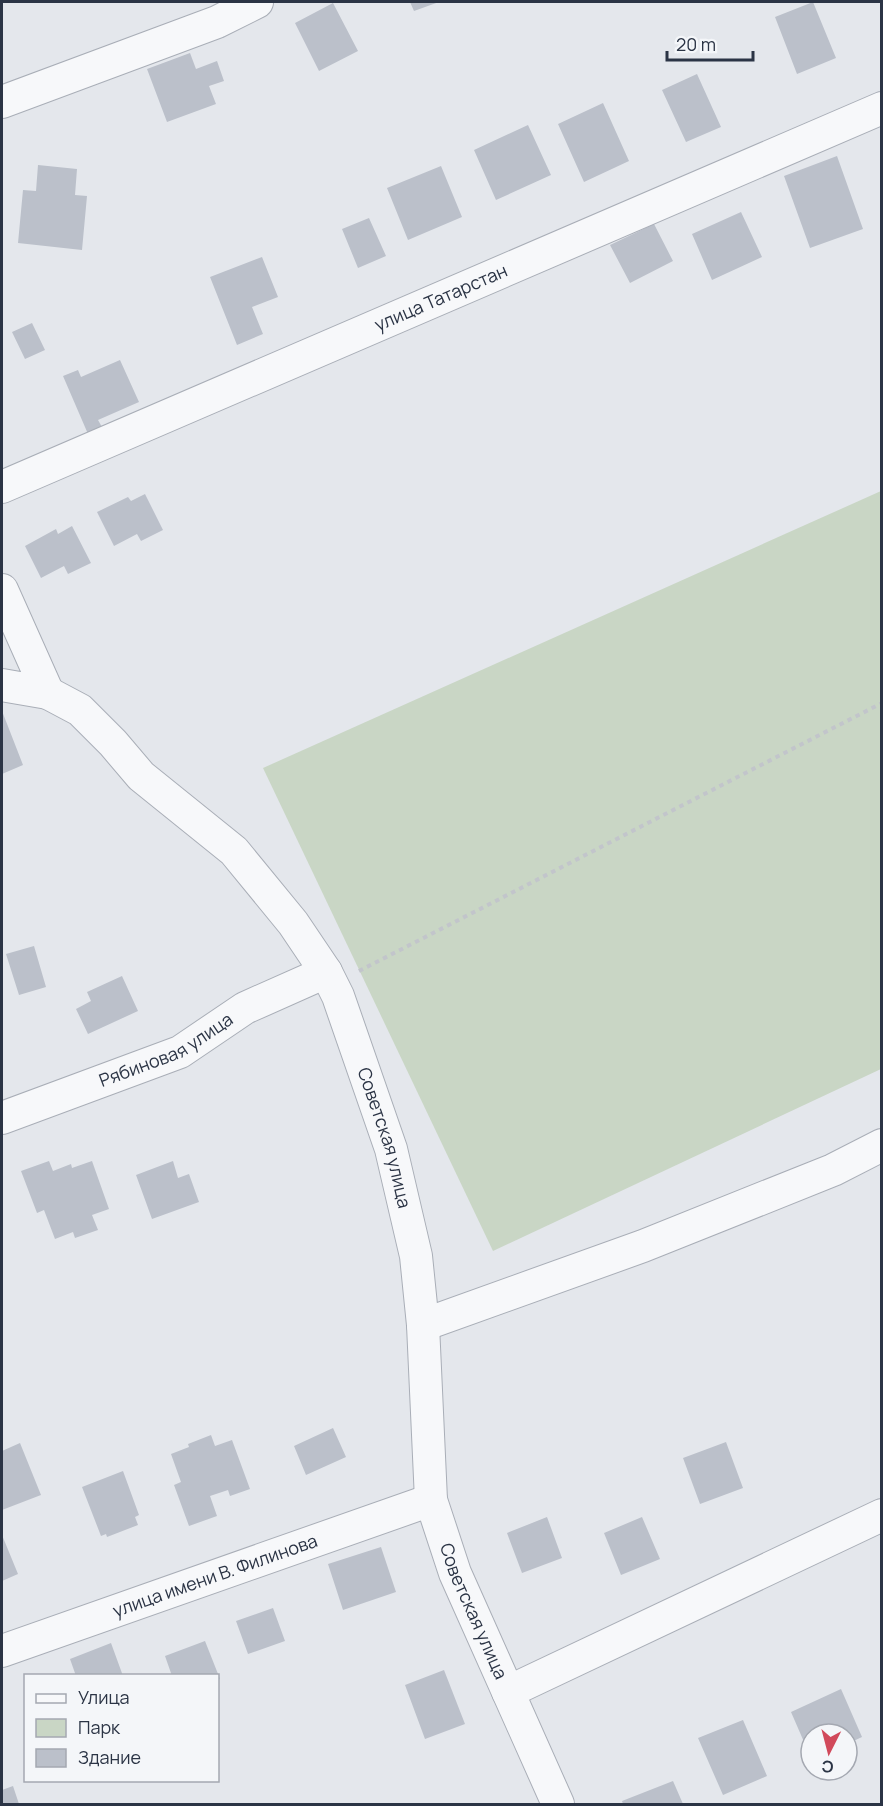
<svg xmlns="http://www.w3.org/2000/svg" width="883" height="1806" font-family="Manrope,sans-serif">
  <rect width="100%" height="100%" fill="#e4e7ec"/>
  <path fill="#c9d6c5" d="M881,491v578l-388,182 -230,-483z"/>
  <path fill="#bbc0ca" d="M410,2h29l-25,9z
    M813,2l23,56 -39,16 -22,-57z
    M333,3l25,48 -39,20 -24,-48z
    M190,53l6,16 21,-8 7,20 -15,5 7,18 -49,18 -20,-53z
    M697,74l24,53 -35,15 -24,-52z
    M603,103l26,58 -45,21 -26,-58z
    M528,125l23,50 -55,25 -22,-50z
    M837,156l26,73 -53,19 -26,-72z
    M38,165l39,4 -2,26 12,1 -5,54 -64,-7 5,-53 13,1z
    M441,166l21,51 -54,23 -21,-52z
    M741,212l21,45 -50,23 -20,-46z
    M369,218l17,38 -28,12 -16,-39z
    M654,224l19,37 -43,22 -20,-38z
    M262,257l16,40 -26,10 11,27 -26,11 -27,-68z
    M32,323l13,27 -20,9 -13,-27z
    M120,360l19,42 -41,18 4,7 -14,7 -25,-58 15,-6 3,7z
    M145,494l18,36 -22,11 -4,-7 -23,12 -17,-34 31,-15 3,4z
    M72,526l19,37 -23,11 -4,-8 -23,12 -16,-32 31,-17 2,5z
    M2,711l21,54 -21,9z
    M34,946l12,41 -27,8 -13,-41z
    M122,976l16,35 -50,23 -12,-25 15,-8 -4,-9z
    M49,1161l4,10 18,-7 1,4 20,-7 17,48 -17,6 6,15 -23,8 -2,-6 -18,7 -11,-29 -7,3 -16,-42z
    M173,1161l5,17 11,-4 10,28 -47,17 -16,-44z
    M333,1428l13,29 -40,18 -12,-29z
    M211,1435l4,11 17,-6 18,49 -20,7 -2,-6 -18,6 7,20 -28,10 -15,-41 7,-3 -10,-28 18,-7 -1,-3z
    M726,1442l17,46 -43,16 -17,-46z
    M20,1443l21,52 -39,15v-59z
    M123,1471l16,44 -4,2 3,8 -31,12 -1,-3 -5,2 -19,-49z
    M547,1517l15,41 -40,15 -15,-40z
    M642,1517l18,42 -39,16 -17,-42z
    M2,1535l16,39 -16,7z
    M381,1547l15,45 -53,18 -15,-46z
    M273,1608l12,33 -37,13 -12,-33z
    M205,1641l15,38 -2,1v-4h-46l-7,-20z
    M111,1643l12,33h-47l-6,-17z
    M444,1670l21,54 -40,15 -20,-54z
    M841,1689l21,48 -15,7v-10h-36v24l-20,-46z
    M743,1720l24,56 -44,19 -25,-57z
    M673,1781l10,23h-60l-1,-3z
    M13,1786l6,18h-17v-14z"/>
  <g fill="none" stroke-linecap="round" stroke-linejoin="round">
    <g stroke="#a9aeb7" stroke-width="34">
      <g id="minor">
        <path d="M2,102l215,-80 40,-20"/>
        <path id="s1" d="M2,487l880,-379"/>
        <path d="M2,590l46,103 -46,-8"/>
        <path id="s2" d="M48,693l32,17 33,33 28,33 93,75 59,72 33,49 12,24 53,153 25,107 7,69 8,175 24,73 103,231"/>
        <path id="s3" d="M2,1118l178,-66 65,-44 81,-36"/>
        <path d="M423,1325l220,-79 190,-76 49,-25"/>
        <path id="s4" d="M2,1651l429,-151"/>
        <path d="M508,1692l374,-177"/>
      </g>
    </g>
    <path stroke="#c2c5cb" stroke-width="4" stroke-dasharray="4.5 4.5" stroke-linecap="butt" d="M359,971l523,-268"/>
    <use href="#minor" stroke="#f7f8fa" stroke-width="32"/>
  </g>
  <g text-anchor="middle" stroke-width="4.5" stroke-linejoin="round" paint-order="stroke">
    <g font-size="18" fill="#2b3445" stroke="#f4f6f9">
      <text dy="6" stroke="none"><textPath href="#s1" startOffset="478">улица Татарстан</textPath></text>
      <text dy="6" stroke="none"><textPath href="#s3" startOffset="178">Рябиновая улица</textPath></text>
      <text dy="6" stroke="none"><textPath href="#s2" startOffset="574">Советская улица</textPath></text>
      <text dy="6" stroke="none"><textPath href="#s4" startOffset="226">улица имени В. Филинова</textPath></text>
      <text dy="6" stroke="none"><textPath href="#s2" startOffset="1060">Советская улица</textPath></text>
    </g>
  </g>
  <rect width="883" height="1806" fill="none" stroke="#2b3445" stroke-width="6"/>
  <rect x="24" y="1674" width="195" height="108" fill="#f4f6f9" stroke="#a4a8b1" stroke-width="1.5"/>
  <rect x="36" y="1694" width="30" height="9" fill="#f7f8fa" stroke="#a4a8b1" stroke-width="1.5"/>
  <text x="78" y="1704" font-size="18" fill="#2b3445">Улица</text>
  <rect x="36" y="1719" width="30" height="18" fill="#c9d6c5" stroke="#a4a8b1" stroke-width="1.5"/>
  <text x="78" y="1734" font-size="18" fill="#2b3445">Парк</text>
  <rect x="36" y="1749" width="30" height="18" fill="#bbc0ca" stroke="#a4a8b1" stroke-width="1.5"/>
  <text x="78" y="1764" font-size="18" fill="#2b3445">Здание</text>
  <g transform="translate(829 1752) rotate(186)"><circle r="28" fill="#f4f6f9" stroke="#a4a8b1" stroke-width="1.5"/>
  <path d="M0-4.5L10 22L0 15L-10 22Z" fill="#d1495b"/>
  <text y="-9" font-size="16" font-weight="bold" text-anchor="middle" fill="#2b3445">С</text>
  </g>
  <path d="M667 51v9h86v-9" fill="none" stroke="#2b3445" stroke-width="3"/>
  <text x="676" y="51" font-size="18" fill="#2b3445" stroke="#f4f6f9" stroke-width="4.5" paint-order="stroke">20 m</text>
</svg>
